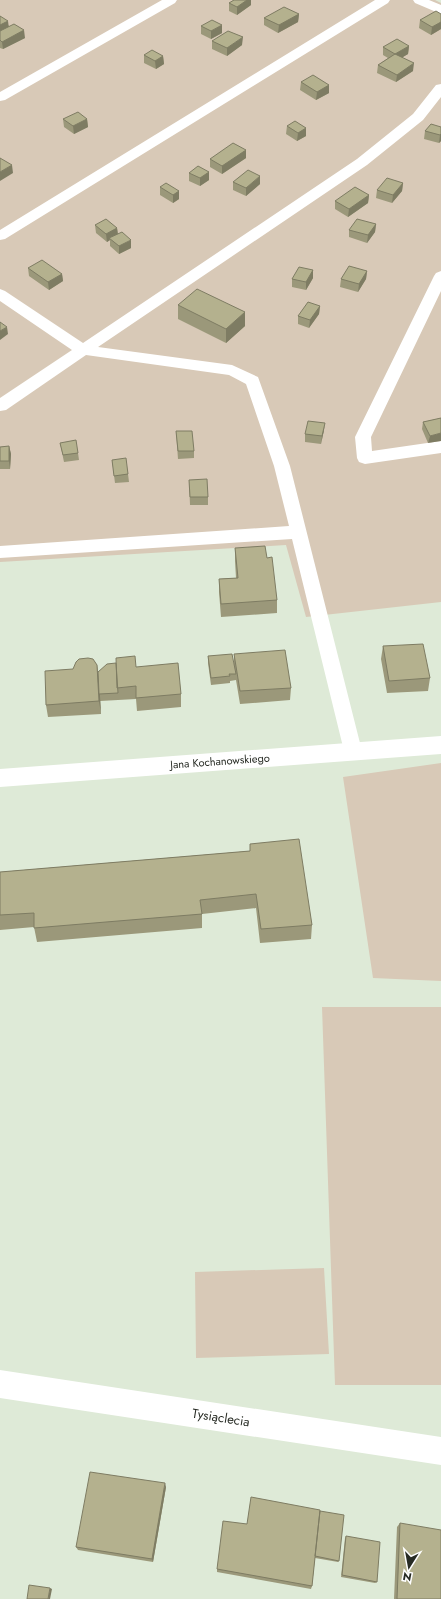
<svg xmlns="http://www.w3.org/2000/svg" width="441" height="1599" font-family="Jost,sans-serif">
  <rect width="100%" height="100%" fill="#deead7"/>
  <path fill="#d8c9b7" d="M0,0h435l6,3v599l-135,15 -20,-72 -286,17z
    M441,763v218l-68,-3 -30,-201z
    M322,1007h119v378h-106z
    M324,1268l5,86 -133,4 -1,-86z"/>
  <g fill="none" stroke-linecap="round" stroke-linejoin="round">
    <path fill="#fff" fill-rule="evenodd" d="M162,0h15l-2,3 -170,97 -5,1v-9z
      M375,0h15l-2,3 -383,236 -5,1v-10z
      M413,0h16l12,5v9l-26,-11z
      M441,84v13l-18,23 -56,45 -269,182 134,18 26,12 32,89 72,285 -2,5 -7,3 -7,-3 -2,-5 -52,-212 -292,19v-12l289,-20 -15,-60 -28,-82 -17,-9 -143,-20 -80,55 -6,1v-13l72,-48 -72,-49v-12l5,2 78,52 274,-184 56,-45 23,-29z
      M441,271v20l-70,146 1,14 69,-10v12l-76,11 -6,-2 -2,-4 -2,-21 79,-161 2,-3z"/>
    <path fill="#fff" fill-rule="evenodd" d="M441,736v18l-441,33v-18z
      M0,1370l441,67v28l-441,-67z"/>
  </g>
  <path fill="#9b987a" d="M234,0h17v5l-14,10 -8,-4v-8z
    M299,14l-1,8 -20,11 -14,-8v-7z
    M441,14v15l-10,6 -12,-7 1,-8z
    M0,16l9,10 16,12 -22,11 -3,-1z
    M201,26l21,7 -11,6 -10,-5z
    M212,41l30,4 -15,11 -15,-7z
    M409,46l-1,8 -6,3 11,14 -17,11 -19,-9 1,-8 10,-7 -5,-3v-8z
    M144,55l19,1 1,8 -8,5 -12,-6z
    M301,82l28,3v8l-13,7 -16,-10z
    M63,119h24l1,8 -14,7 -10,-7z
    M287,126l19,2v8l-9,5 -11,-7z
    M441,127v14l-2,2 -15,-4 1,-8z
    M246,150v8l-24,16 -12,-7v-8z
    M209,172v8l-9,6 -11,-5v-8z
    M233,182l27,2 -14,12 -13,-6z
    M403,183l-1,8 -10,12 -16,-5 1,-8z
    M160,187l19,4v8l-6,4 -13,-8z
    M369,195l-1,8 -20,14 -13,-8v-8z
    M376,224l-1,8 -8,11 -18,-6v-7z
    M95,225l22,3 1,6 13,14 -12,6 -9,-8v-6l-3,2 -11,-9z
    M28,268l34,6 1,7 -14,9 -20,-14z
    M313,270v8l-7,12 -14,-3v-8z
    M367,271l-1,8 -8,13 -18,-5 1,-8z
    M178,305l67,7v14l-19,17 -48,-24z
    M320,306l-1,8 -10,14 -11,-4v-8z
    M441,418l-13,25 -6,-14 1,-7z
    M324,430l-3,14 -16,-2v-8z
    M176,431l18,20v7l-16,1z
    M60,443l18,10 1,7 -15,2z
    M9,446l2,8 -1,15h-10v-22z
    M112,460l16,14 1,8 -14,1z
    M189,480l19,17v8h-18z
    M235,548l32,10 10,42v13l-56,4 -2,-25v-13l17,-1 -1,-17z
    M383,646l47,32 -2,13 -41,2 -6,-34z
    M234,654l57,34 -1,12 -50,4 -4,-24 -6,1v2l-19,2 -3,-22v-7l26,8z
    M97,665l1,9 38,-7 45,27v13l-44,4 -1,-12 -36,2v-3l1,16 -53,3 -2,-12 27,-36z
    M250,844l62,81 -1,14 -51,4 -4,-35 -54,6v14l-165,14 -3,-15 -34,3v-58l250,-21z
    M166,1487l-13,75 -75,-12 -2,-3z
    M320,1511l19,50 -1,1 -23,-4 -3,28 -1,3 -94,-17v-3l30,-45z
    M400,1523l41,76h-47l3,-72z
    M346,1536l31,46 -2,1 -34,-6 4,-39z"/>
  <path fill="#7e7c63" d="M247,0h4v5l-14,10v-8z
    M299,14l-1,8 -20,11 1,-8z
    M8,21l1,8 -9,4v-8z
    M441,22v7l-10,6 1,-8z
    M222,25v8l-11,6v-8z
    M24,30l1,8 -22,11 -1,-7z
    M243,37l-1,8 -15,11v-8z
    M409,46l-1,8 -13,8v-8z
    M163,56l1,8 -8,5 -1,-8z
    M414,63l-1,8 -17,11 1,-7z
    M329,85v8l-13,7 1,-8z
    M87,119l1,8 -14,7 -1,-8z
    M306,128v8l-9,5 1,-8z
    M441,134v7l-2,2 1,-8z
    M246,150v8l-24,16v-8z
    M12,165l1,8 -13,8v-9z
    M209,172v8l-9,6v-8z
    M260,176v8l-14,12v-8z
    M403,183l-1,8 -10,12 1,-8z
    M179,191v8l-6,4v-8z
    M369,195l-1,8 -20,14 1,-8z
    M376,224l-1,8 -8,11 1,-8z
    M117,228l1,8 -9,2 1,2 -3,2 -1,-8z
    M131,240v8l-12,6v-8z
    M313,270v8l-7,12v-8z
    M367,271l-1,8 -8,13 1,-8z
    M62,274l1,7 -14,9 -1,-8z
    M320,306l-1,8 -10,14 1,-8z
    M245,312v14l-19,17v-14z
    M7,327l1,7 -8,6v-9z
    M325,423l-1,7 -3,14 1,-8z
    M441,433v8l-13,2 2,-7z
    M9,446l2,8 -1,15 -1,-8z
    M97,665l2,13 2,36 -2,-13z
    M165,1483l1,4 -13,75 -1,-3z
    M50,1588l2,1 -2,10h-2z"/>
  <path fill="#b4b18e" stroke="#7e7c63" d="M234,0h13l-10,7 -8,-4z
    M284,7l15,7 -20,11 -15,-7z
    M436,11l5,3v8l-9,5 -12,-7z
    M0,16l8,5 -8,4z
    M212,20l10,5 -11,6 -10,-5z
    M14,24l10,6 -22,12 -2,-2v-9z
    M228,31l15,6 -16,11 -15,-7z
    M397,39l12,7 -14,8 -12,-7z
    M152,50l11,6 -8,5 -11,-6z
    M395,54l19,9 -17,12 -19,-10z
    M313,75l16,10 -12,7 -16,-10z
    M78,112l9,7 -14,7 -10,-7z
    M295,121l11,7 -8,5 -11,-7z
    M431,124l10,3v7l-1,1 -15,-4z
    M233,143l13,7 -24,16 -12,-7z
    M0,158l12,7 -12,7z
    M198,166l11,6 -9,6 -11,-5z
    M248,170l12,6 -14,12 -13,-6z
    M387,178l16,5 -10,12 -16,-5z
    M166,183l13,8 -6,4 -13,-8z
    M355,187l14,8 -20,14 -14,-8z
    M106,219l11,9 -11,6 -11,-9z
    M357,219l19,5 -8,11 -19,-5z
    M122,232l9,8 -12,6 -10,-8z
    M42,260l20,14 -14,8 -20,-14z
    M349,266l18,5 -8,13 -18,-5z
    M299,267l14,3 -7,12 -14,-3z
    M197,289l48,23 -19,17 -48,-24z
    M308,302l12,4 -10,14 -12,-4z
    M0,322l7,5 -7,4z
    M441,418v15l-11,3 -7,-14z
    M308,421l17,2 -3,13 -17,-2z
    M176,431h16l2,20h-16z
    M76,440l2,13 -15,2 -3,-12z
    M9,446v15h-9v-14z
    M126,458l2,16 -14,2 -2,-16z
    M207,479l1,18h-18l-1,-17z
    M265,546l2,12 5,-1 5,43 -56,4 -2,-25 19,-1 -3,-30z
    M423,644l7,34 -41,3 -6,-35z
    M285,650l6,38 -51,3 -6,-37z
    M232,654l4,20h-7l1,2 -19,2 -3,-22z
    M135,656l1,11 42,-4 3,31 -45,4v-12l-19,2 -1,-30z
    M88,658l5,1 4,6 2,36 -53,4 -1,-34 28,-2 3,-7 3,-3z
    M116,663l2,30 -19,1 -1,-22 9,-8z
    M299,839l13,86 -51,4 -5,-35 -56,6 2,14 -168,14v-15l-34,2v-43l250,-21v-7z
    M90,1472l75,11 -13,76 -76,-12z
    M251,1497l69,13 -8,76 -95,-17 6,-48 24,3z
    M320,1511l24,4 -5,46 -24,-5z
    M400,1523l41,7v69h-44z
    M346,1536l34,6 -3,40 -35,-7z
    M29,1585l21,3 -2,11h-21z"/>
  <g text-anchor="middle" stroke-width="3" stroke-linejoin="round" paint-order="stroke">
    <g font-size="11" fill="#272b24" stroke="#fff">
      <text transform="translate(220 761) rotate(-4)" y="4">Jana Kochanowskiego</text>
    </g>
    <g font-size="13" fill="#272b24" stroke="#fff">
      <text transform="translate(221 1417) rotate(9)" y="5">Tysiąclecia</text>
    </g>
  </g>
  <g transform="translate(409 1567) rotate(191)" stroke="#ffffff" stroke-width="3" paint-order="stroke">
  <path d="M0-3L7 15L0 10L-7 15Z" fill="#272b24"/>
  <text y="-6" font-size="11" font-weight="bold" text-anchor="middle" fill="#272b24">N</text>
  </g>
</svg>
